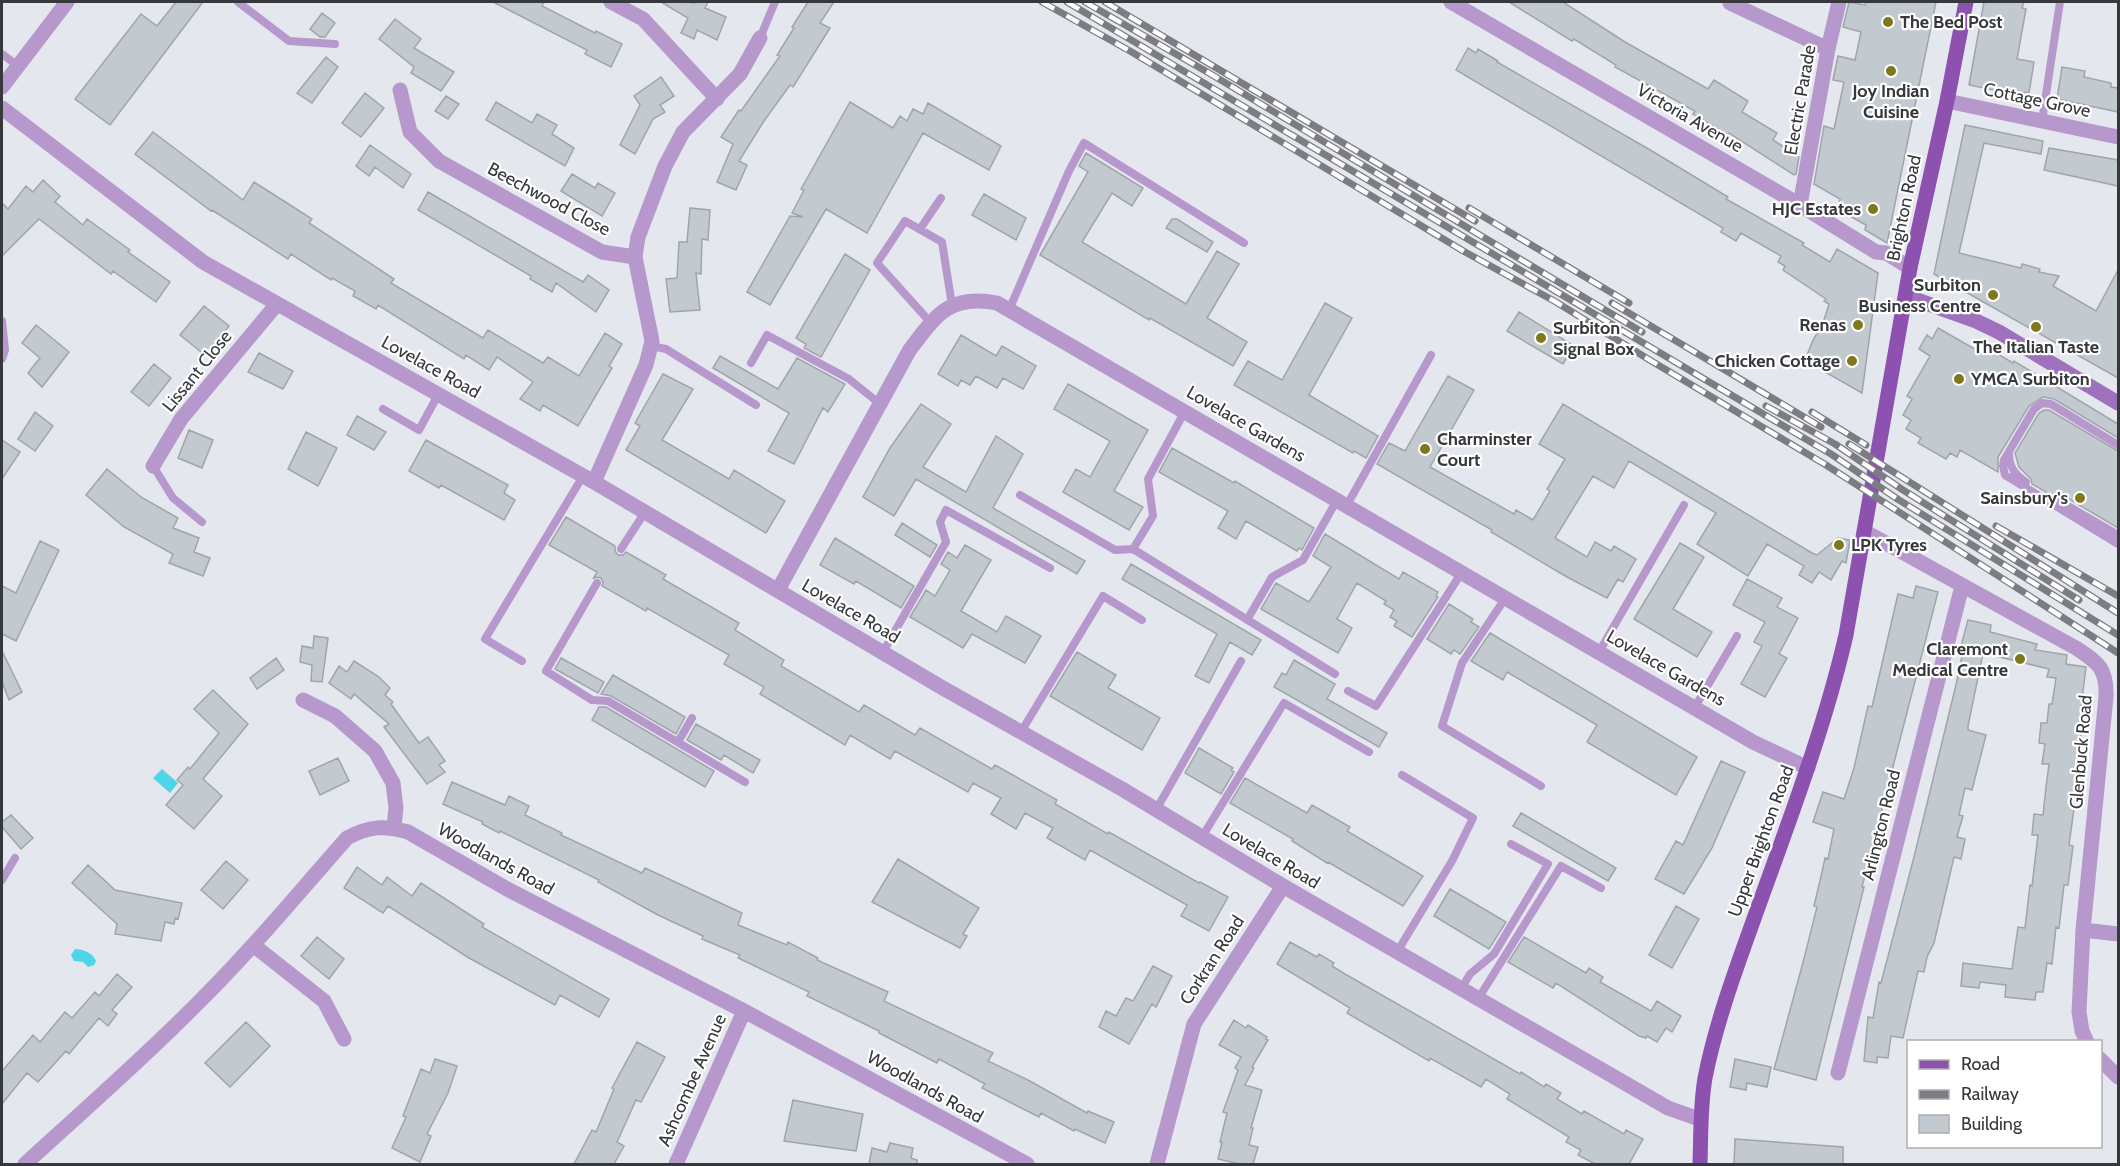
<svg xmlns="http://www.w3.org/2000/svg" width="2120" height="1166" font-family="Cabin,sans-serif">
  <rect width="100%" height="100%" fill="#e5e7ef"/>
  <path fill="#4ed5e8" d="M162,769l16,14 -8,10 -17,-15z
    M75,949c8,0 18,4 21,12l-2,4 -6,2 -5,-5 -9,-1 -3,-6z"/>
  <path fill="#c2c9cf" stroke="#9fa5ab" stroke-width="1.5" d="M176,2h27l-93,123 -35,-26 66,-85 16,12z
    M493,2h51l-2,4 53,27 1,-2 26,13 -11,23 -26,-13 2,-4z
    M661,2h28l5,1v-1h14l-3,6 21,9 -9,23 -20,-10 -3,9 -13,-6 7,-15z
    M808,2h26l-14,21 10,5 -37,59 -3,-2 -26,36 -25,40 8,4 -11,25 -19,-8 16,-38 -12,-7 18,-27 2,1 39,-55 -3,-1 17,-27 -2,-1z
    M1509,2h54l62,40 83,47 6,-9 34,21 -6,11 35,21 -4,7 26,17 -3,17 -2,1 -65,-42 -1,2 -35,-21 2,-3 -80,-44 1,-2 -42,-26 -2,2z
    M1849,2l16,3 1,-3h70l-49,241 -22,-13 1,-5 -29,-16 3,-10 -26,-15 10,-58 10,3 10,-47 -11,-2 5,-24 17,4 6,-28 -18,-5z
    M1984,2h40l-2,6 4,1 -9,50 17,3 -5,31 -21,-3v3l-39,-8z
    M322,13l13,10 -10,14h-5l-10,-8z
    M395,19l26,20 -7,9 40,24 -13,19 -30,-18 3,-6 -35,-28z
    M1468,48l8,5 2,-4 20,12 -1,1 155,89 76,46 -2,2 78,44 -2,2 28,17 7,-13 41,24 -16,120 -37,-21 2,-5 -20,-12 6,-15 10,-17 6,-19 -5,-3 2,-2 -43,-29 2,-4 -7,-4 3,-6 -40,-23 -5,8 -15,-9 2,-4 -267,-158z
    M326,57l12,10 -26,36 -15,-10z
    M2062,67l23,4 -1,6 27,6v4l7,1v24l-61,-13z
    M661,77l13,19 -14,9 5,7 -12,7 -18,35 -15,-9 20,-40 -6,-9z
    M365,93l19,15 -23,29 -19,-14z
    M446,96l13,8 -11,15 -13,-8z
    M496,102l36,21 5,-9 20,11 -5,9 22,14 -9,18 -79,-46z
    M850,102l43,26 7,-12 7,5 6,-12 10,5 5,-11 73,43 -12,24 -66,-37 -56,100 -41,-24 -56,96 -23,-13 43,-76 13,1 -11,-4 12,-23 -3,-1z
    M1965,125l78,16 -2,13 -57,-11 -25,110 62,15 1,-4 18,5 -1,3 20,4 -6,10 43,25 22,-41v108l-184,-104z
    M153,132l90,68 11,-18 58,37 -3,4 85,56 -3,4 92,55 5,-8 55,33 5,-6 31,19 26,-43 17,11 -13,22 3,2 -34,58 -35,-21 -3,6 -20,-12 13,-17 -36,-25 -8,13 -23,-15 -2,4 -86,-54 -2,4 -23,-13 2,-5 -23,-13 -1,2 -40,-26 -3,5 -76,-49 -1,1 -76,-57z
    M370,145l41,29 -8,14 -28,-21 -6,9 -13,-10z
    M2049,148l69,12v26l-74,-16z
    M1086,153l57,35 -11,18 -20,-13 -30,49 104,62 31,-53 22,13 -32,54 40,24 -14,24 -83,-48 -1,2 -109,-65 48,-83 -9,-6z
    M572,174l23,14 3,-5 17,10 -13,23 -41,-25z
    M43,180l17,16 -5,6 28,23 4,-6 43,31 -2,2 42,30 -14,20 -43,-31 -2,3 -72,-55 -37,37v-53l6,6 18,-23 7,6z
    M428,192l155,90 5,-7 21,15 -13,22 -40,-29 -4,9 -22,-13 1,-3 -113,-66z
    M984,194l42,24 -10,22 -44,-25z
    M690,208l20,2 -2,30 -6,-1 -1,35 -5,-1 4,37 -30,2 -4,-33 11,-1 2,-36h8z
    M1172,219h5l36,23 -6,10 -41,-24z
    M845,254l25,16 -49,87 -17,-9 2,-4 -10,-6z
    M1325,303l27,15 -43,77 69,41 -12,22 -12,-7 -1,2 -119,-68 14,-24 34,19z
    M204,306l25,20 -23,30 -26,-21z
    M1519,312l55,34 -11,18 -56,-33z
    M36,325l33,27 -27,35 -14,-14 12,-15 -18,-15z
    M1938,328l47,27 4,-6 24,14 1,-2 104,63v14l-64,-39 -11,-2 -14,9 -31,51v15l-38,-22 -3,7 -7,-4 -4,6 -28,-16 3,-5 -15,-9 5,-9 -8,-5 9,-16 -5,-3 23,-40 -11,-7 8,-14 5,4z
    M961,335l35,21 6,-10 34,20 -13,23 -20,-11 -6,10 -21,-12 -6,9 -9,-5 -3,6 -20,-12z
    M259,353l34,18 -10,18 -35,-17z
    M720,356l58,33 19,-31 48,26 -17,28 -5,-4 -29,56 -26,-13 21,-38 -76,-45z
    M154,364l17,14 -22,28 -18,-14z
    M663,374l30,15 -31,51 67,39 5,-9 51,31 -19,32 -140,-83 14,-24 -5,-3z
    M1448,376l26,14 -44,77 84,47 2,-4 17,10 17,-29 -3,-2 18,-30 -26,-15 24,-40 249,149 5,2 21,-17 12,2 -4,23 -4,-2 -11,19 -12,-8 -7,11 -13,-8 5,-9 -37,-22 -19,32 -51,-32 19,-31 -87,-52 -15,27 -21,-12 -38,62 32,19 8,-15 16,9 3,-5 22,13 -13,23 -5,-3 -11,19 -40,-21 -76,-45 1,-2 -115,-66 12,-21 16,8z
    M1068,384l80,46 -34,61 29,16 -14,23 -66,-38 13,-23 14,8 20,-36 -56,-32z
    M921,404l30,20 -28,43 43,25 30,-56 27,18 -30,54 92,53 -8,13 -161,-95 -22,37 -31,-19 27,-49z
    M2044,410h5l69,41v77l-59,-35h-4l-4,2 -19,-11 -1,-5 -12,-12 -4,-14 24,-40z
    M35,412l18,14 -18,25 -17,-12z
    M357,416l29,16 -12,18 -27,-15z
    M189,430l24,10 -11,28 -24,-10z
    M306,432l31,16 -19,38 -30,-17z
    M2,440l18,12 -18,27z
    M426,440l82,45 -4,8 11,7 -11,20 -63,-35 -2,3 -30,-17z
    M1172,448l62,35 1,-2 79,47 -12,22 -3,-2 -2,3 -51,-30 -10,18 -18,-11 10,-17 -69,-39z
    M107,469l34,28 37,21 -5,10 26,10 -5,14 16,6 -7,18 -34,-13 4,-9 -49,-27 -38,-32z
    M566,517l49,29v5l3,4h5l3,-3 40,23 -3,4 76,44 -4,7 49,30 -3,6 78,46 5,-7 51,30 5,-7 72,41 3,-4 62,35 -2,4 53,30 1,-2 90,51 1,-1 28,15 -19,34 -28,-15 6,-11 -97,-55 -5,10 -38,-22 6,-10 -28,-15 -9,16 -25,-15 10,-16 -28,-15 -5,9 -73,-41 -5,8 -40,-24 -5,10 -85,-51 4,-7 -40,-23 5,-9 -82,-47 -1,3 -44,-25 1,-4 -2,-4 -5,-1 -3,2 4,-7 -48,-27z
    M902,523l35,22 -7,12 -35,-22z
    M1325,534l74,45 4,-7 35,20 -2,4 2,1 -26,40 -18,-11 3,-5 -7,-4 4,-7 -10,-6 2,-3 -29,-18 -20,36 15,9 -14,25 -77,-44 15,-26 33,19 22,-35 -18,-11z
    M835,538l79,48 -13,22 -45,-27 -2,3 -34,-19z
    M40,541l19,9 -43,91 -14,-7v-48l14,7z
    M1680,543l24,14 -31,52 39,23 -15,25 -63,-38z
    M965,545l26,15 -30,51 36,21 9,-16 35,20 -16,27 -53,-29 -9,14 -53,-31 16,-27 9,6 15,-26 -9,-6 7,-12 9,6z
    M1131,564l130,76 -9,15 -22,-13 -21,41 -14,-7 22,-42 -95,-55z
    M1747,579l35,19 -5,9 21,11 -19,36 8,4 -22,39 -24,-13 21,-38 -8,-4 11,-20 -32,-17z
    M1916,586l22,6 -76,295h2l-48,193 -42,-11 31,-114 12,-48 -3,-1 8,-34 3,-14 3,1 6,-30 -21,-7 10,-30 21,7 10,-31 14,-62 4,1 26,-113 15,4z
    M1449,604l24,15 -2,3 8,5 -19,27 -6,-4 -3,4 -24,-15z
    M1968,620l23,5 -1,7 47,12 -2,6 32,5 -1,9 20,3 -5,40h3l-5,44h2l-2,22h2l-4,36h-3l-5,36 4,1 -5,39h-4l-5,43 -3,-1 -4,37 -5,-1 -4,29h-7l-1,8 -30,-3 1,-12 -26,-3 -1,6 -18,-2 2,-23 49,6 6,-42 7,1 5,-43 2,1 6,-51h-6l2,-21 9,1 3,-28 3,-23h-7l3,-20 -6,-1 2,-20h6l2,-19h3l4,-26 -9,-1 2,-8 -66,-16 -15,73v4l18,5 -14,55 -7,-2 -6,27 4,1 -6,21 8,2 -4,20 -7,-2 -20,86 -7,14 -3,15 -6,-1 -15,67 -12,-2 -3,22 -11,-1v6l-13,-2 4,-44 5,1 6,-36 2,1 33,-126 42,-172 8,-39h-3z
    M1490,633l207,124 -21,38 -89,-53 10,-17 -90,-53 -4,8 -32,-19z
    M314,636l14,2 -6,44 -11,-1 1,-16 -12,-3 2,-16 11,2z
    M2,651l20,41 -13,8 -7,-18z
    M1077,652l39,23 -8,13 52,30 -18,32 -92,-54z
    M276,658l8,12 -27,19 -7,-11z
    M561,658l43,24 -6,11 -43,-24z
    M1294,660l41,24 -8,15 60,34 -8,14 -105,-60 8,-14 4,2z
    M354,661l25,16 11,11 -5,7 8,7 -2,2 28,39 9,-6 17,24 -6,4 6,7 -18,12 -43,-57 5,-3 -35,-30 -3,5 -22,-16 10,-17 8,6z
    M613,675l72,42 -9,17 -65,-38 -10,-2z
    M213,690l35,34 -45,55 19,17 -28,33 -28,-24 17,-20 -6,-5 11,-13 2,2 29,-36 -25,-24z
    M599,707h7l108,64 -9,16 -113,-67z
    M696,724l64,36 -7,13 -29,-18 -3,5 -34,-20z
    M1199,748l34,20 -2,2 3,2 -13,22 -36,-21z
    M338,758l11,23 -29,14 -11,-24z
    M1721,761l24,11 -33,76 -28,46 -29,-15 21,-38 7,4z
    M1245,778l62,35 5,-8 38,22 -3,4 76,45 -20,30 -75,-44 -1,1 -35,-22 1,-2 -63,-36z
    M452,782l53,23 4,-9 20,10 -4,9 37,18 -1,2 81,38 3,-5 97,45 -4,12 49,20 1,-3 30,16 -1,2 71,32 -4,9 109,52 -5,8 40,19 59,33 1,-2 26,11 -9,21 -30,-14 -1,2 -33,-18 -2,4 -57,-29 3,-4 -46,-25 -2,4 -27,-14 -31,-16v-2l-72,-35 2,-4 -71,-34 2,-3 -38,-16 1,-3 -45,-21 -60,-33 1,-2 -99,-49 -1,2 -17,-9 1,-2 -40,-18z
    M1521,813l95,55 -8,13 -95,-55z
    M11,815l22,23 -12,11 -19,-22v-5z
    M898,859l81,49 -16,26 4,2 -7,12 -88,-46z
    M226,861l22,19 -25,29 -22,-19z
    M88,865l27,25 67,13 -4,16 -3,-1 -1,6 -9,-2 -4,19 -46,-7 2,-10 -45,-41z
    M357,867l25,18 5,-8 25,19 9,-13 63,41 -2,3 127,72 -10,18 -39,-22 -5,10 -86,-47 -81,-52 -5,7 -39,-25z
    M1450,889l56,33 -17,27 -55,-33z
    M1676,906l23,13 -27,49 -23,-13z
    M317,937l27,22 -15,20 -28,-23z
    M1524,937l62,36 3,-5 14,9 -3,5 51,29 6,-10 24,15 -9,16 -6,-4 -9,14 -10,-6 -1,2 -7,-2 -83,-53 -3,5 -45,-26z
    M1290,942l27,15 2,-3 15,9 -2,3 13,8 175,100 1,-2 23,15 2,-3 15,9 -4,6 25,15 2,-3 40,23 2,-4 17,9 -14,25h-34l-17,-9 3,-5 -15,-8 3,-5 -62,-38 3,-5 -24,-15 -5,8 -51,-29 -1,3 -82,-48 3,-5 -73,-44z
    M1153,966l19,10 -16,31 -4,-3 -23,40 -30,-17 7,-16 10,5 10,-18 7,3z
    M117,974l15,13 -20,23 5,4 -9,12 -9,-8 -30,36 -3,-3 -28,31 -11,-9 -25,31v-33l31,-36 7,7 25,-30 7,6 23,-26 4,4z
    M1234,1020l12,8 2,-3 19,12 -1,2 2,1 -16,27 2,1 -9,17 17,5 -11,38h2l-4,17 9,2 -5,17h-13l-22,-5 4,-17h-2l7,-29 -4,-1 15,-42 -3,-2 6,-11 -22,-12z
    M246,1022l24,24 -40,41 -25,-24z
    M637,1042l28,15 -24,45 -5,-2 -19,42 7,4 -10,18h-40l18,-34 4,2 18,-43 -2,-1z
    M435,1059l22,7 -9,27 -21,41 4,2 -11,26 -28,-14 14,-31 -3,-1 18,-47 9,4z
    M1735,1059l36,8 -4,20 -20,-4 -1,7 -16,-3z
    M793,1100l70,14 -7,37 -72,-10z
    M1735,1139l108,8v17h-109z
    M890,1143l23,5 -2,10 6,2v4h-48l3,-16 15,4z"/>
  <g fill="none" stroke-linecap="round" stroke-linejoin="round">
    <path stroke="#b798cc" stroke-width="8" d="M238,2l51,39 46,3
      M760,38l15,-36
      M2,54l16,12
      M2042,121l18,-119
      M920,229l21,-31
      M1009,310l60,-139 15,-28 160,100
      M2,321l3,29 -3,9
      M931,323l-54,-60 28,-42 37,21 10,63
      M651,346l15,3 90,56
      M751,363l16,-28 82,44 31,25
      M383,409l36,21 20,-37
      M1185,411l-37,68 5,37 -20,33 202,125
      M2118,445l-67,-41 -9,-1 -8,6 -30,51 -1,6 2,9 113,69
      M2009,454c0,13 6,21 17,28
      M153,466l20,32 29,24
      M1020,495l95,55 18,-1
      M2056,499l62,36
      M1347,505l84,-150
      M621,549l24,-37
      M597,583l-51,88 46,29 16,1 137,81
      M1506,597l-44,66 -20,63 99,60
      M1247,620l25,-43 31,-17 34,-60
      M883,652l63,-110 -6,-20 6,-12 104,58
      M1599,652l85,-147
      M522,661l-37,-22 98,-163
      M1348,691l28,15 86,-134
      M1695,707l42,-71
      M1021,732l82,-136 39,24
      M678,742l14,-24
      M1156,810l85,-149
      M1202,837l82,-134 85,49
      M2,880l13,-22
      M1397,952l55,-91 21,-43 -71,-43
      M1461,989l9,-15 24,-20 54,-90 -37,-20
      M1478,999l83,-133 40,22"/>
    <path stroke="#b798cc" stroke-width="15" d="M611,2l32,17 74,80
      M1451,2l349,203 76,47 10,1 24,15
      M1730,3l98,46
      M400,90l10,42 29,29 163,91 33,5 17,84 -6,24 -52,117
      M1947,101l171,36
      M2,108l201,154 391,220 347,205 181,102 161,97 385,222 31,11
      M1800,205l28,-156 11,-47
      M635,257l3,-20 27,-71 18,-34 57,-58 20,-36
      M153,466l28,-47 96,-115
      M1864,531l212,117c23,15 31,21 30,49l-23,233 -4,82 3,19 5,11
      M778,590l131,-239c27,-36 40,-57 88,-48l756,439 55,26
      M303,700l32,16 40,35 18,32 3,25 -2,19
      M2083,930l35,4
      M253,945l71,56 20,38
      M2100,1059l18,18
      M1838,1073l124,-487
      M25,1164c78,-71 158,-141 228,-219 32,-35 63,-72 94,-107 22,-12 38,-13 61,-6l99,57 237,122 283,153
      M676,1164l68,-153
      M1157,1164l37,-140 89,-138"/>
    <path stroke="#b798cc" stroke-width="15" d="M2,87l65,-85"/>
    <path stroke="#9f70bc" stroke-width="15" d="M1906,296l70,25 23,11 119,71"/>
    <path stroke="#8d52af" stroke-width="15" d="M1700,1164c1,-29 0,-57 5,-86 11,-56 32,-112 51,-165 33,-92 68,-183 90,-278l64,-367 37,-167 19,-99"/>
    <g stroke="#7c7d82" stroke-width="7">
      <path id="rail" d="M1042,2l88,49 335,201 91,50 92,57 178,106 292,188
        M1067,2l764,452 68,46 219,135
        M1085,2l124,71 433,259
        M1105,2l370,219
        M1469,208l160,95
        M1612,303l209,124
        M1766,406l69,38 68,46 176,110
        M1812,412l54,33
        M1849,444l269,169
        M1996,526l122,70"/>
    </g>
    <use href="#rail" stroke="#fff" stroke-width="4.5" stroke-dasharray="14" stroke-linecap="butt"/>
  </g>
  <g fill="#7f781d" stroke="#fff" stroke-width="2">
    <circle cx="1888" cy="22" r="6"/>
    <circle cx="1891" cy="71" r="6"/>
    <circle cx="1873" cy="209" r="6"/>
    <circle cx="1993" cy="295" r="6"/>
    <circle cx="1858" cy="325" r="6"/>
    <circle cx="2036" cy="327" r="6"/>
    <circle cx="1541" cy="338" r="6"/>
    <circle cx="1852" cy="361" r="6"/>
    <circle cx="1959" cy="379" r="6"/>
    <circle cx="1425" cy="449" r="6"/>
    <circle cx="2080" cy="498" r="6"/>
    <circle cx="1839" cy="545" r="6"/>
    <circle cx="2020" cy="659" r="6"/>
  </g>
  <g text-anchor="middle" stroke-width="4.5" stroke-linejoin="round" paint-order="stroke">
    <g font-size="18" font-weight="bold" fill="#37383b" stroke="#fff" text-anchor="end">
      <text x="1900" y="28" text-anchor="start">The Bed Post</text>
      <text x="1891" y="97" text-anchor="middle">Joy Indian<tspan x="1891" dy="21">Cuisine</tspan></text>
      <text x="1861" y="215">HJC Estates</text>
      <text x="1981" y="291">Surbiton<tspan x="1981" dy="21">Business Centre</tspan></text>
      <text x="1846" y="331">Renas</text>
      <text x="1553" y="334" text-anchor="start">Surbiton<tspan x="1553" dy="21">Signal Box</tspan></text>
      <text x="2036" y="353" text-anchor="middle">The Italian Taste</text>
      <text x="1840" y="367">Chicken Cottage</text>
      <text x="1971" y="385" text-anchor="start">YMCA Surbiton</text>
      <text x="1437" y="445" text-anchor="start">Charminster<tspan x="1437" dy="21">Court</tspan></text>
      <text x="2068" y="504">Sainsbury's</text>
      <text x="1851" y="551" text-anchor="start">LPK Tyres</text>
      <text x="2008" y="655">Claremont<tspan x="2008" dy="21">Medical Centre</tspan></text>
    </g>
    <g font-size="18" fill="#37383b" stroke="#fff">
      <text transform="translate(1800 100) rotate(-80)" y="6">Electric Parade</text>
      <text transform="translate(2037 100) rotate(12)" y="6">Cottage Grove</text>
      <text transform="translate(1690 118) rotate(30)" y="6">Victoria Avenue</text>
      <text transform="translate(549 199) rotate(28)" y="6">Beechwood Close</text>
      <text transform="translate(1904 208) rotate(-78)" y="6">Brighton Road</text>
      <text transform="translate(431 367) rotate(29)" y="6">Lovelace Road</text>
      <text transform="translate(197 371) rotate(-51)" y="6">Lissant Close</text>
      <text transform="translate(1246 424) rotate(30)" y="6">Lovelace Gardens</text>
      <text transform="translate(851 611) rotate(30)" y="6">Lovelace Road</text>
      <text transform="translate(1666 668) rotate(30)" y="6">Lovelace Gardens</text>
      <text transform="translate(2081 752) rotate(-85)" y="6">Glenbuck Road</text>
      <text transform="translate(1881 825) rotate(-76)" y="6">Arlington Road</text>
      <text transform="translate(1761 841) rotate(-70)" y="6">Upper Brighton Road</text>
      <text transform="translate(1271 856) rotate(31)" y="6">Lovelace Road</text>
      <text transform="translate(496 859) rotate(29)" y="6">Woodlands Road</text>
      <text transform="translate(1212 960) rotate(-57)" y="6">Corkran Road</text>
      <text transform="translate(692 1080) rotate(-66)" y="6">Ashcombe Avenue</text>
      <text transform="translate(925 1087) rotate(29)" y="6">Woodlands Road</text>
    </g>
  </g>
  <rect width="2120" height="1166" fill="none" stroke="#37383b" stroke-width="6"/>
  <rect x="1907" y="1040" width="195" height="108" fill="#ffffff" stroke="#afafb1" stroke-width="1.5"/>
  <rect x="1919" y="1060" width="30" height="9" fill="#8d52af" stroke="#afafb1" stroke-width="1.5"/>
  <text x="1961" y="1070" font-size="18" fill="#37383b">Road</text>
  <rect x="1919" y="1090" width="30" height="9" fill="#7c7d82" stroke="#afafb1" stroke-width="1.5"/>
  <text x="1961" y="1100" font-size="18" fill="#37383b">Railway</text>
  <rect x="1919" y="1115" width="30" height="18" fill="#c2c9cf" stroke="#afafb1" stroke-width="1.5"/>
  <text x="1961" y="1130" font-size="18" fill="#37383b">Building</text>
</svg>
